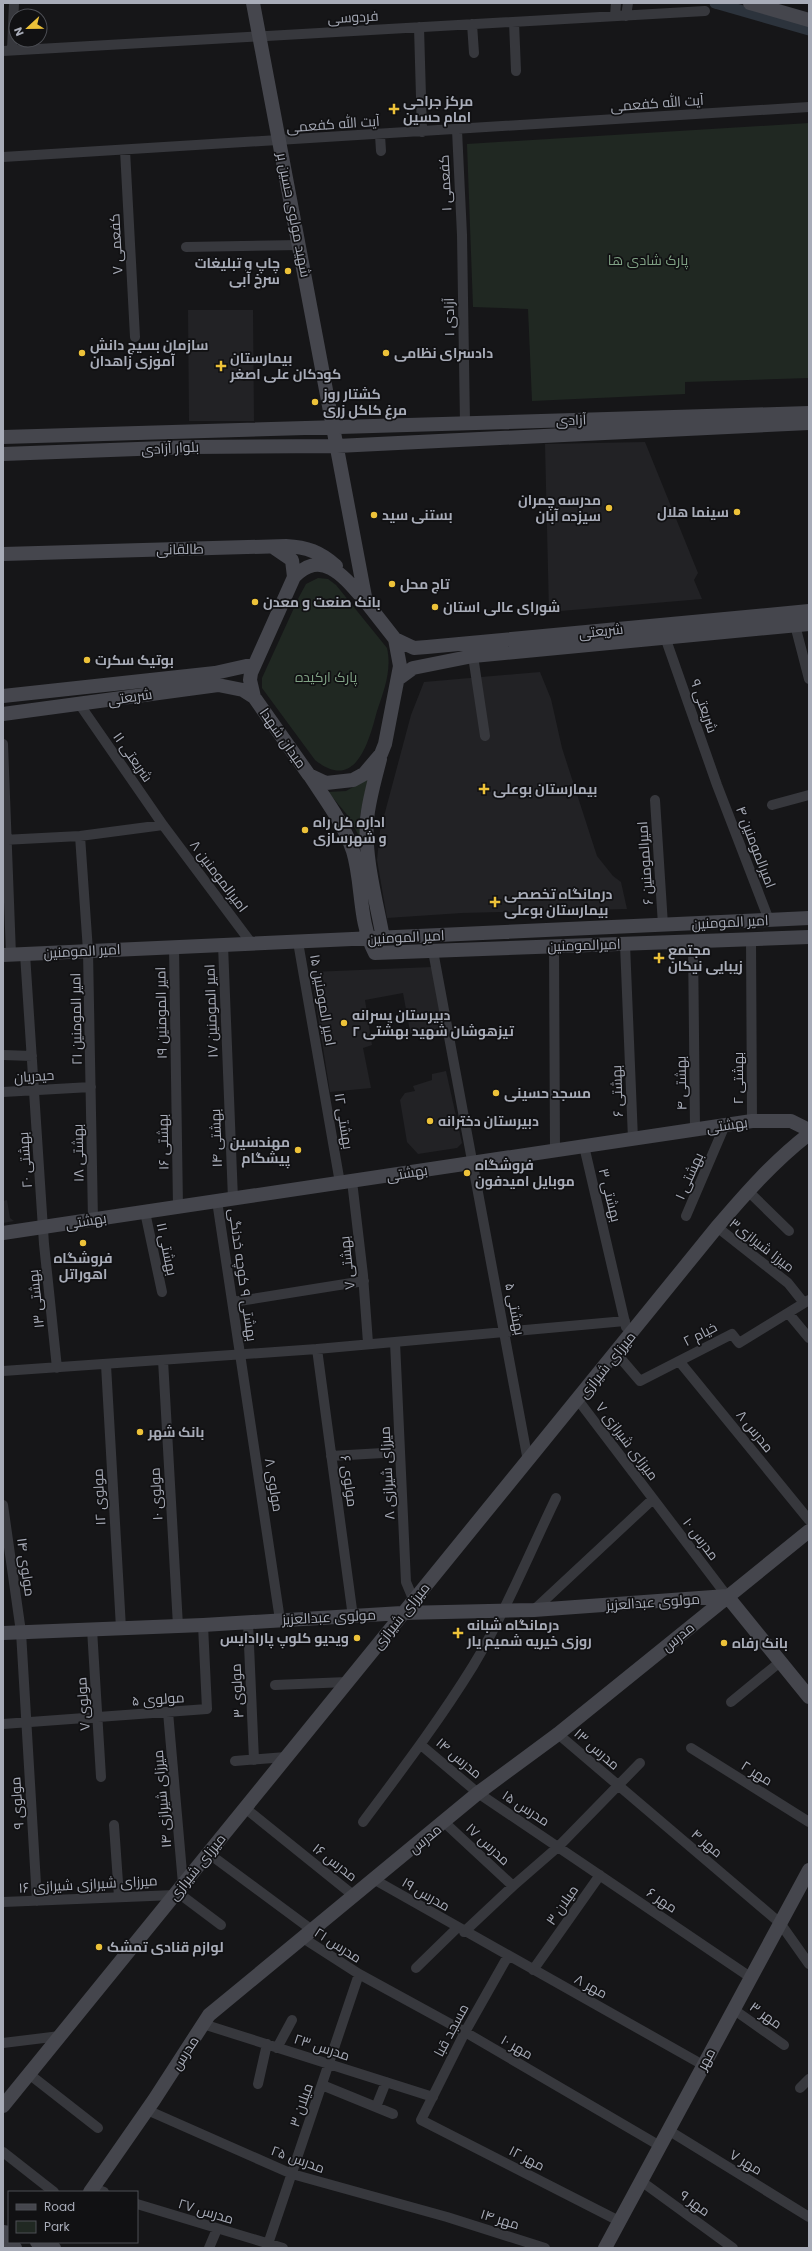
<svg xmlns="http://www.w3.org/2000/svg" width="812" height="2251" font-family="Poppins,Cairo,sans-serif">
  <rect width="100%" height="100%" fill="#161618"/>
  <path fill="#222225" d="M188,310h65l1,111h-65z
    M645,442l53,131 -4,7 8,19 -153,13 -4,-168z
    M540,672l11,27 11,49 35,108 16,20 8,6 6,27 -165,4 -75,5 -10,-58 3,-29 31,-116 13,-33z
    M432,967l12,64 -33,6 -8,-44 -38,7 7,45 -9,3 8,40 -41,4 -19,-120z
    M446,1071l16,72 -5,5 -39,6 -11,-12 -7,-42 5,-7 10,-2 -2,-5 19,-6v-6z
    M7,1200l3,18 4,3 -11,2v-22z"/>
  <path fill="#202822" d="M809,123v255l-124,4v12l-153,7 -4,-92 -55,-2 -6,-163z
    M318,578l10,1 8,6 51,63c5,22 -3,42 -10,63 -8,30 -21,82 -62,49l-53,-72v-10l37,-81 7,-13z
    M368,779l-8,37 3,28 -14,-27 -21,-25 18,-1z"/>
  <g fill="none" stroke-linecap="round" stroke-linejoin="round">
    <path stroke="#2c333c" stroke-width="11" d="M715,3l94,27"/>
    <path stroke="#37383d" stroke-width="10" d="M615,16l1,-13
      M626,16l2,-13
      M514,22l2,49
      M472,24l2,29
      M419,27l3,105
      M12,50l2,-47
      M3,51l702,-40
      M457,130l5,105 3,188
      M380,135l1,16
      M125,150l10,187
      M3,157l806,-50
      M186,247l114,-2
      M795,625l14,54
      M665,637l52,148 52,135
      M473,656l12,80
      M80,705l83,120 89,119
      M3,744l8,211
      M655,800l8,125
      M772,805l37,-10
      M80,836l8,115 5,269
      M3,840l77,-4 83,-11
      M751,939l1,182
      M693,941l2,188
      M298,942l42,241
      M625,944l8,195
      M223,945l10,254
      M554,946l1,205
      M174,947l4,260
      M433,951l95,510
      M25,954l19,290 13,124
      M3,1055l29,1
      M3,1092l88,-5
      M584,1146l42,181
      M352,1181l11,94 5,68
      M748,1191l41,40
      M217,1201l63,419
      M145,1212l17,80
      M686,1216l39,-91
      M717,1227l71,56 16,20
      M233,1302l131,-21
      M789,1314l20,24
      M395,1342l11,240 8,19
      M317,1349l36,268
      M616,1353l24,28 92,-47 7,9 70,-43
      M163,1360l15,266
      M679,1361l130,159
      M106,1365l15,263
      M3,1371l314,-22 308,-28
      M578,1400l149,196
      M331,1456l69,-4
      M3,1505l18,127 16,269
      M534,1610l119,-111
      M248,1622l6,138
      M92,1629l9,148
      M275,1685l72,-3
      M731,1702l49,-40
      M168,1712l15,172
      M3,1724l204,-15 -4,-84
      M558,1734l222,189 29,41
      M421,1745l57,48 272,184
      M691,1748l118,74
      M235,1761l51,-4
      M245,1808l108,87
      M363,1822c38,-51 76,-101 110,-156 32,-53 56,-112 83,-168
      M444,1822l69,64
      M114,1825l5,72
      M208,1853l104,77
      M375,1880l328,185
      M177,1892l44,33
      M3,1902l172,-7
      M464,1932l49,-46 46,-40 81,-83
      M303,1938l56,36 106,58 195,114
      M508,1956l-43,76 -44,88 198,101
      M416,1968l41,-40
      M533,1970l67,-95
      M733,2009l51,36
      M203,2024l230,73
      M3,2043l57,-7
      M277,2048l15,-28
      M29,2074l69,54
      M258,2084l9,-40
      M322,2085l71,29
      M800,2088l9,-9
      M376,2107l10,-25
      M147,2110l145,64 155,43 98,31
      M668,2130l141,87
      M3,2152l51,40
      M641,2181l92,67
      M93,2188l11,4
      M137,2204l146,44
      M268,2244l91,-270
      M209,2248l8,-19"/>
    <path stroke="#45464d" stroke-width="14" d="M253,3l113,599 29,37 5,27 -15,78 -4,10 -17,20 -11,6 -27,3 -17,-8 -55,-78 -4,-17 1,-7 43,-96c29,-30 52,2 72,25
      M750,3l59,17
      M3,437l806,-24
      M3,454l188,-7 146,-1 472,-23
      M273,547l19,13 2,17
      M3,554l283,-8c21,1 34,6 50,20
      M395,639l19,9 13,-1 382,-36
      M398,679l15,-11 60,-12 336,-32
      M3,696l212,-23 40,-9
      M3,714l215,-29 25,5 11,7
      M380,759c-5,20 -11,40 -13,60 -3,39 9,80 16,119
      M310,776c15,23 34,48 43,75 10,33 5,70 22,102l434,-16
      M3,955l806,-37
      M3,1233l749,-112h39l18,9
      M727,1596l82,101
      M3,1633l200,-8 199,-12 132,-3 193,-14
      M3,2106l714,-879c28,-33 57,-66 92,-93
      M90,2192l64,-92 55,-85 269,-222 80,-59 251,-203
      M3,2232l6,1
      M37,2242l17,6
      M3,2244l12,4
      M605,2248l204,-378"/>
  </g>
  <g fill="#edc239" stroke="#111113" stroke-width="1.5">
    <path d="M392 103h4v4h4v4h-4v4h-4v-4h-4v-4h4z"/>
    <circle cx="288" cy="271" r="4"/>
    <circle cx="82" cy="353" r="4"/>
    <circle cx="386" cy="353" r="4"/>
    <path d="M219 360h4v4h4v4h-4v4h-4v-4h-4v-4h4z"/>
    <circle cx="315" cy="402" r="4"/>
    <circle cx="609" cy="508" r="4"/>
    <circle cx="737" cy="512" r="4"/>
    <circle cx="374" cy="515" r="4"/>
    <circle cx="392" cy="584" r="4"/>
    <circle cx="255" cy="602" r="4"/>
    <circle cx="435" cy="607" r="4"/>
    <circle cx="87" cy="660" r="4"/>
    <path d="M482 783h4v4h4v4h-4v4h-4v-4h-4v-4h4z"/>
    <circle cx="305" cy="830" r="4"/>
    <path d="M493 896h4v4h4v4h-4v4h-4v-4h-4v-4h4z"/>
    <path d="M657 952h4v4h4v4h-4v4h-4v-4h-4v-4h4z"/>
    <circle cx="344" cy="1023" r="4"/>
    <circle cx="496" cy="1093" r="4"/>
    <circle cx="430" cy="1121" r="4"/>
    <circle cx="298" cy="1150" r="4"/>
    <circle cx="467" cy="1173" r="4"/>
    <circle cx="83" cy="1243" r="4"/>
    <circle cx="140" cy="1432" r="4"/>
    <path d="M456 1627h4v4h4v4h-4v4h-4v-4h-4v-4h4z"/>
    <circle cx="357" cy="1638" r="4"/>
    <circle cx="724" cy="1643" r="4"/>
    <circle cx="99" cy="1947" r="4"/>
  </g>
  <g text-anchor="middle" stroke-width="3.5" stroke-linejoin="round" paint-order="stroke">
    <g font-size="14" fill="#a8acb8" stroke="#111113">
      <text transform="translate(353 17) rotate(-3)" y="5">فردوسی</text>
      <text transform="translate(657 103) rotate(-4)" y="5">آیت الله کفعمی</text>
      <text transform="translate(333 124) rotate(-4)" y="5">آیت الله کفعمی</text>
      <text transform="translate(445 183) rotate(-93)" y="5">کفعمی ۱</text>
      <text transform="translate(294 215) rotate(79)" y="5">شهید مولوی حسین بر</text>
      <text transform="translate(116 244) rotate(-93)" y="5">کفعمی ۷</text>
      <text transform="translate(449 317) rotate(-91)" y="5">آزادی ۱</text>
      <text transform="translate(571 420) rotate(-2)" y="5">آزادی</text>
      <text transform="translate(170 448) rotate(-3)" y="5">بلوار آزادی</text>
      <text transform="translate(180 549) rotate(-1)" y="5">طالقانی</text>
      <text transform="translate(601 631) rotate(-6)" y="5">شریعتی</text>
      <text transform="translate(130 697) rotate(-9)" y="5">شریعتی</text>
      <text transform="translate(704 706) rotate(71)" y="5">شریعتی ۹</text>
      <text transform="translate(283 738) rotate(55)" y="5">میدان شهدا</text>
      <text transform="translate(133 757) rotate(55)" y="5">شریعتی ۱۱</text>
      <text transform="translate(756 847) rotate(69)" y="5">امیرالمومنین ۴</text>
      <text transform="translate(645 863) rotate(-94)" y="5">امیرالمومنین ۶</text>
      <text transform="translate(219 876) rotate(53)" y="5">امیرالمومنین ۸</text>
      <text transform="translate(730 922) rotate(-3)" y="5">امیر المومنین</text>
      <text transform="translate(406 937) rotate(-3)" y="5">امیر المومنین</text>
      <text transform="translate(584 945) rotate(-2)" y="5">امیرالمومنین</text>
      <text transform="translate(82 951) rotate(-3)" y="5">امیر المومنین</text>
      <text transform="translate(323 1000) rotate(80)" y="5">امیر المومنین ۱۵</text>
      <text transform="translate(211 1011) rotate(-92)" y="5">امیر المومنین ۱۷</text>
      <text transform="translate(161 1013) rotate(-91)" y="5">امیر المومنین ۱۹</text>
      <text transform="translate(76 1019) rotate(-91)" y="5">امیر المومنین ۲۱</text>
      <text transform="translate(34 1076) rotate(-4)" y="5">حیدریان</text>
      <text transform="translate(738 1078) rotate(-90)" y="5">بهشتی ۲</text>
      <text transform="translate(681 1083) rotate(-91)" y="5">بهشتی ۴</text>
      <text transform="translate(617 1091) rotate(-92)" y="5">بهشتی ۶</text>
      <text transform="translate(344 1121) rotate(81)" y="5">بهشتی ۱۲</text>
      <text transform="translate(727 1125) rotate(-8)" y="5">بهشتی</text>
      <text transform="translate(216 1138) rotate(-92)" y="5">بهشتی ۱۴</text>
      <text transform="translate(163 1142) rotate(-91)" y="5">بهشتی ۱۶</text>
      <text transform="translate(78 1153) rotate(-91)" y="5">بهشتی ۱۸</text>
      <text transform="translate(25 1160) rotate(-94)" y="5">بهشتی ۲۰</text>
      <text transform="translate(407 1173) rotate(-9)" y="5">بهشتی</text>
      <text transform="translate(689 1176) rotate(-66)" y="5">بهشتی ۱</text>
      <text transform="translate(610 1195) rotate(76)" y="5">بهشتی ۳</text>
      <text transform="translate(86 1221) rotate(-9)" y="5">بهشتی</text>
      <text transform="translate(762 1245) rotate(38)" y="5">میرزا شیرازی۳</text>
      <text transform="translate(167 1249) rotate(78)" y="5">بهشتی ۱۱</text>
      <text transform="translate(347 1263) rotate(-96)" y="5">بهشتی ۷</text>
      <text transform="translate(243 1275) rotate(82)" y="5">بهشتی ۹ کوچه خدنگی</text>
      <text transform="translate(36 1299) rotate(-96)" y="5">بهشتی ۱۳</text>
      <text transform="translate(515 1309) rotate(79)" y="5">بهشتی ۵</text>
      <text transform="translate(700 1334) rotate(-27)" y="5">خیام ۲</text>
      <text transform="translate(607 1365) rotate(-51)" y="5">میرزای شیرازی</text>
      <text transform="translate(755 1431) rotate(51)" y="5">مدرس ۸</text>
      <text transform="translate(627 1441) rotate(53)" y="5">میرزای شیرازی ۷</text>
      <text transform="translate(387 1473) rotate(-93)" y="5">میرزای شیرازی ۸</text>
      <text transform="translate(349 1481) rotate(82)" y="5">مولوی ۶</text>
      <text transform="translate(274 1485) rotate(81)" y="5">مولوی ۸</text>
      <text transform="translate(156 1494) rotate(-93)" y="5">مولوی ۱۰</text>
      <text transform="translate(99 1497) rotate(-93)" y="5">مولوی ۱۲</text>
      <text transform="translate(701 1539) rotate(53)" y="5">مدرس ۱۰</text>
      <text transform="translate(26 1567) rotate(82)" y="5">مولوی ۱۴</text>
      <text transform="translate(653 1602) rotate(-4)" y="5">مولوی عبدالعزیز</text>
      <text transform="translate(401 1616) rotate(-51)" y="5">میرزای شیرازی</text>
      <text transform="translate(329 1617) rotate(-3)" y="5">مولوی عبدالعزیز</text>
      <text transform="translate(678 1637) rotate(-39)" y="5">مدرس</text>
      <text transform="translate(237 1691) rotate(-93)" y="5">مولوی ۳</text>
      <text transform="translate(158 1699) rotate(-4)" y="5">مولوی ۵</text>
      <text transform="translate(83 1704) rotate(-94)" y="5">مولوی ۷</text>
      <text transform="translate(597 1749) rotate(41)" y="5">مدرس ۱۳</text>
      <text transform="translate(459 1758) rotate(40)" y="5">مدرس ۱۴</text>
      <text transform="translate(757 1773) rotate(32)" y="5">مهر ۲</text>
      <text transform="translate(162 1799) rotate(-95)" y="5">میرزای شیرازی ۱۴</text>
      <text transform="translate(17 1803) rotate(-94)" y="5">مولوی ۹</text>
      <text transform="translate(526 1808) rotate(33)" y="5">مدرس ۱۵</text>
      <text transform="translate(425 1839) rotate(-39)" y="5">مدرس</text>
      <text transform="translate(707 1843) rotate(40)" y="5">مهر ۴</text>
      <text transform="translate(488 1844) rotate(43)" y="5">مدرس ۱۷</text>
      <text transform="translate(335 1862) rotate(38)" y="5">مدرس ۱۶</text>
      <text transform="translate(197 1867) rotate(-51)" y="5">میرزای شیرازی</text>
      <text transform="translate(88 1884) rotate(-3)" y="5">میرزای شیرازی شیرازی ۱۶</text>
      <text transform="translate(426 1894) rotate(30)" y="5">مدرس ۱۹</text>
      <text transform="translate(662 1900) rotate(34)" y="5">مهر ۶</text>
      <text transform="translate(562 1905) rotate(-55)" y="5">میلان ۳</text>
      <text transform="translate(338 1945) rotate(33)" y="5">مدرس ۲۱</text>
      <text transform="translate(591 1986) rotate(29)" y="5">مهر ۸</text>
      <text transform="translate(766 2015) rotate(35)" y="5">مهر ۳</text>
      <text transform="translate(451 2030) rotate(-62)" y="5">مسجد قبا</text>
      <text transform="translate(322 2047) rotate(18)" y="5">مدرس ۲۳</text>
      <text transform="translate(517 2047) rotate(30)" y="5">مهر ۱۰</text>
      <text transform="translate(185 2053) rotate(-57)" y="5">مدرس</text>
      <text transform="translate(706 2059) rotate(-62)" y="5">مهر</text>
      <text transform="translate(301 2105) rotate(-71)" y="5">میلان ۳</text>
      <text transform="translate(527 2158) rotate(27)" y="5">مهر ۱۲</text>
      <text transform="translate(298 2159) rotate(20)" y="5">مدرس ۲۵</text>
      <text transform="translate(746 2162) rotate(31)" y="5">مهر ۷</text>
      <text transform="translate(695 2203) rotate(36)" y="5">مهر ۹</text>
      <text transform="translate(206 2211) rotate(17)" y="5">مدرس ۲۷</text>
      <text transform="translate(500 2219) rotate(17)" y="5">مهر ۱۴</text>
    </g>
    <g font-size="14" font-weight="bold" fill="#a8acb8" stroke="#111113" text-anchor="start">
      <text x="403" y="106">مرکز جراحی<tspan x="403" dy="16">امام حسین</tspan></text>
      <text x="280" y="268" text-anchor="end">چاپ و تبلیغات<tspan x="280" dy="16">سرخ آبی</tspan></text>
      <text x="90" y="350">سازمان بسیج دانش<tspan x="90" dy="16">آموزی زاهدان</tspan></text>
      <text x="394" y="358">دادسرای نظامی</text>
      <text x="230" y="363">بیمارستان<tspan x="230" dy="16">کودکان علی اصغر</tspan></text>
      <text x="323" y="399">کشتار روز<tspan x="323" dy="16">مرغ کاکل زری</tspan></text>
      <text x="601" y="505" text-anchor="end">مدرسه چمران<tspan x="601" dy="16">سیزده آبان</tspan></text>
      <text x="729" y="517" text-anchor="end">سینما هلال</text>
      <text x="382" y="520">بستنی سید</text>
      <text x="400" y="589">تاج محل</text>
      <text x="263" y="607">بانک صنعت و معدن</text>
      <text x="443" y="612">شورای عالی استان</text>
      <text x="95" y="665">بوتیک سکرت</text>
      <text x="493" y="794">بیمارستان بوعلی</text>
      <text x="313" y="827">اداره کل راه<tspan x="313" dy="16">و شهرسازی</tspan></text>
      <text x="504" y="899">درمانگاه تخصصی<tspan x="504" dy="16">بیمارستان بوعلی</tspan></text>
      <text x="668" y="955">مجتمع<tspan x="668" dy="16">زیبایی نیکان</tspan></text>
      <text x="352" y="1020">دبیرستان پسرانه<tspan x="352" dy="16">تیزهوشان شهید بهشتی ۲</tspan></text>
      <text x="504" y="1098">مسجد حسینی</text>
      <text x="438" y="1126">دبیرستان دخترانه</text>
      <text x="290" y="1147" text-anchor="end">مهندسین<tspan x="290" dy="16">پیشگام</tspan></text>
      <text x="475" y="1170">فروشگاه<tspan x="475" dy="16">موبایل امیدفون</tspan></text>
      <text x="83" y="1263" text-anchor="middle">فروشگاه<tspan x="83" dy="16">اهوراتل</tspan></text>
      <text x="148" y="1437">بانک شهر</text>
      <text x="467" y="1630">درمانگاه شبانه<tspan x="467" dy="16">روزی خیریه شمیم یار</tspan></text>
      <text x="349" y="1643" text-anchor="end">ویدیو کلوپ پارادایس</text>
      <text x="732" y="1648">بانک رفاه</text>
      <text x="107" y="1952">لوازم قنادی تمشک</text>
    </g>
    <g font-size="14" fill="#80a285" stroke="#111113">
      <text x="648" y="265">پارک شادی ها</text>
      <text x="326" y="682">پارک ارکیده</text>
    </g>
  </g>
  <rect width="812" height="2251" fill="none" stroke="#a8acb8" stroke-width="8"/>
  <rect x="8" y="2191" width="130" height="52" fill="#111113" stroke="#4d4f55"/>
  <rect x="16" y="2204" width="20" height="6" fill="#45464d" stroke="#4d4f55"/>
  <text x="44" y="2211" font-size="12" fill="#a8acb8">Road</text>
  <rect x="16" y="2221" width="20" height="12" fill="#202822" stroke="#4d4f55"/>
  <text x="44" y="2231" font-size="12" fill="#a8acb8">Park</text>
  <g transform="translate(28 28) rotate(248)"><circle r="19" fill="#111113" stroke="#4d4f55"/>
  <path d="M0-3L7 15L0 10L-7 15Z" fill="#edc239"/>
  <text y="-6" font-size="11" font-weight="bold" text-anchor="middle" fill="#a8acb8">N</text>
  </g>
</svg>
